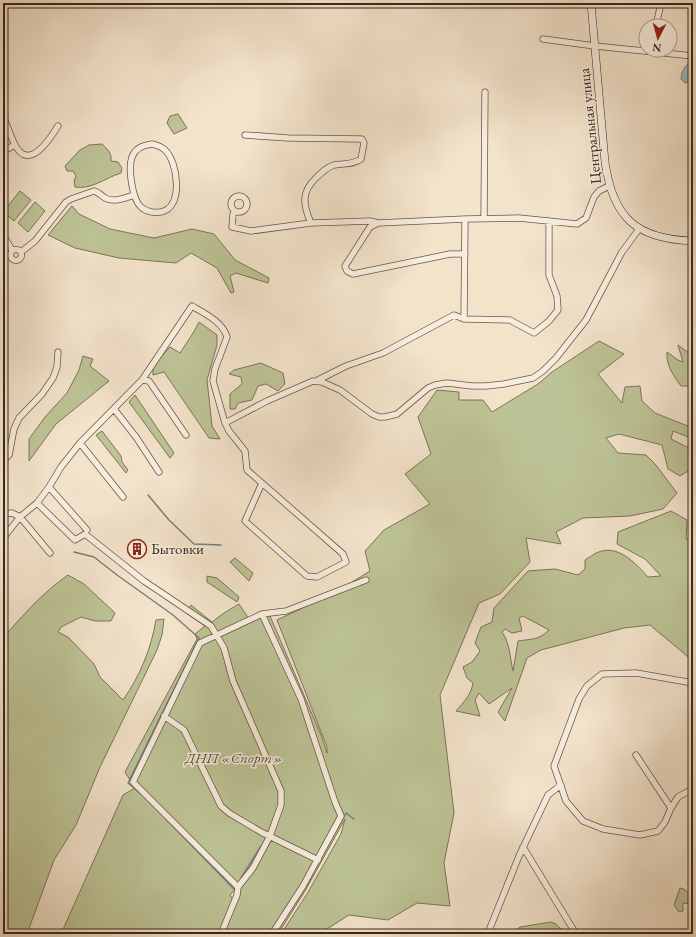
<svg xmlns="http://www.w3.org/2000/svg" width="696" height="937" font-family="'EB Garamond',serif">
  <rect width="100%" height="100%" fill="#f3e3cb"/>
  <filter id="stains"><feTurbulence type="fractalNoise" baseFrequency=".005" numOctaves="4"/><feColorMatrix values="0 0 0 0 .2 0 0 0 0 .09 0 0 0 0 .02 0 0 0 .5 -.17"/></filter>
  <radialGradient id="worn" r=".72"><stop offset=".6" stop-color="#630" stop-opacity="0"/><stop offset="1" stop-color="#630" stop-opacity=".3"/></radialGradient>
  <path fill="#bdc396" stroke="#7b7559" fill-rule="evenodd" d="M178,114l9,14 -13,6 -7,-11 3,-7z
    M102,144c6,6 10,9 9,17l7,1 4,6 -1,5c-16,5 -30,17 -46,14l-1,-6 2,-5 -3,-5h-6l-2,-5 15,-16 9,-5z
    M20,191l11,9 -17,21 -11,-9z
    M35,202l10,9 -17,21 -10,-9z
    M72,206l7,8 31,15 44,9 38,-9 22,5 21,26 34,18 -1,5 -32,-10 -6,3 4,16 -3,1 -14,-25 -26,-15 -15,10 -57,-5 -44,-10 -27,-13z
    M199,322l18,13v10l-10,35 5,46 8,13 -11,-1 -45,-66 -11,3v-9l17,-19 10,6c7,-11 14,-20 19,-31z
    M599,341l25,13 -26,20 24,29 3,-16 15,-1 2,15 13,12 38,15v11l-20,-8 -2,8 22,11v18l-13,8 -12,-7 -6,-24 -43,-11 -13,4 12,15 28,2 10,10 21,28 -14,16 -33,7 -47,2 -27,14 5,12 -35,-6 4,24 -30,32 -21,9 -39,92 14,118 -10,50 6,43 -33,-3 -29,17 -39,-5 -30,19h-38l26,-40 34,-60 4,-15 -40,72 -27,43h-217l62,-139 12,-7 -10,-16 72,-133 -2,-5 10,-8 -19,-13 5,-8 21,17 12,-9 15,-9 10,15 21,-9 3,5 -3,1 51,119 6,18v-6l-50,-127 59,-28 34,-21 -5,-20 19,-21 46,-26 -25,-30 26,-20 -13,-37 19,-27 22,2v8h24l9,12 46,-28 14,-12zM152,804l88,81 -6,16 -4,-6 7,-8z
    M678,345l15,11v23l-3,7h-9c-8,-11 -15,-21 -14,-34l11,8 5,2z
    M83,356l10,3 -3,7 19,15 -53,43 -27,37v-22l16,-22 22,-24 12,-23z
    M261,363l22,10 2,11 -7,7 -12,-7 -8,2 -6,14 -14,3 -3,6h-5v-15l12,-10 -1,-7 -12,-3 5,-4z
    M135,395l39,58 -4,5 -41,-56z
    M102,431l19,25 1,6 6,8 -2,3 -30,-38z
    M671,511l16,9 -1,19 7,1v121l-43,-36 -26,3 -83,22 -14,8 -22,63 -7,-9 14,-24 -23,16 -10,-11 -4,7 5,16 -24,-5c8,-9 15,-16 17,-28l-6,-5 -4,-11 9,-5 8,-11 -5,-8 6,-16 11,-5 2,-14 34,-37 27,-2 23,6 7,-6v-9c4,-2 7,-5 11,-7 22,-10 39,10 52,24l13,-1 -16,-17 -28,-15 1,-12zM523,616l26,14c-10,10 -18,9 -31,11l-5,30c-3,-13 -3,-28 -11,-39l3,-3 7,4 10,-2 -3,-13z
    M235,558l18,15 -4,8 -19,-19z
    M68,575l16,9 31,29 -4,8h-16l-14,-4 -20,10 -3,5 10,5 26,27 6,13 23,23c17,-24 28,-51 33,-80l8,-1 -2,16 -5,15 -57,117 -24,58 -22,35 -27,74h-24v-301l5,-1c19,-21 37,-41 60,-57z
    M207,576l10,2 22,19 -2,5 -30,-20z
    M680,888l4,1 9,8v7l-10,-1v8l-4,1 -5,-7z
    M551,922l5,2 6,6v4h-58l11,-3 5,-4z"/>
  <path fill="#9ebcbf" stroke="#76807e" d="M689,63l4,4v10l-4,5 -4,1 -4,-4c1,-7 2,-11 8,-16z"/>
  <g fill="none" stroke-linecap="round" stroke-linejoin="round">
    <path stroke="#76807e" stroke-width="1.5" d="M148,495l21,25 25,24 27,1
      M74,552l20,5 23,18 56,40 26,23 -71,145 20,17
      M166,819l68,70
      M338,827l8,-14 8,6
      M241,878l20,-32"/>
    <g stroke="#685648" stroke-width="7">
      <path id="street" d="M656,26l5,-23
        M543,39l52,7 98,10
        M3,115c4,10 7,20 12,30 14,27 35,-6 43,-19
        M245,135l43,3 74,1 2,4 -3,16c-8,6 -17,4 -27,6 -7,2 -12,7 -18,13 -15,14 -13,27 -5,45l59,-2 8,2 87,-4 54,-1 58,6 9,-6 8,-21 5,-6 10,-5
        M152,144c5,1 10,3 13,6 13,12 19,58 -4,62 -6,1 -15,0 -20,-5 -9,-8 -13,-39 -9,-50 3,-8 11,-12 20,-13z
        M3,151l12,-6
        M231 204a8 8 0 1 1 16 0a8 8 0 1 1-16 0Z
        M236,212l-3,2 -1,13 19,4 60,-8
        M484,218l1,-126
        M378,223l-8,4 -25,39 2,5 6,3 97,-20h15
        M3,235l9,15
        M10.5 255a5.5 5.5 0 1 1 11 0a5.5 5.5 0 1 1-11 0Z
        M21,252l14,-11 31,-39 5,-3 23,-8c4,1 7,4 11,7 9,5 20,0 29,-3
        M464,319l1,-100
        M142,380l7,1 37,54
        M318,380l28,-14 37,-13 71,-38 10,4 46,1 24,13 15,-12 9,-11 -1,-14 -8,-21v-54
        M114,409l22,28 23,35
        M225,423l4,8 16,20 2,19 96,84 3,8 -29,15 -10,-1 -62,-55 17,-38
        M80,443l43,54
        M3,461l6,-6 5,-26 5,-11 23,-24 11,-16 4,-11 1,-15
        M49,487l38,43
        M37,503l38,37 10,-6 59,47 67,45 13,22 9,33 48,110v14l-11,31 -17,32 -15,19 -1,8 -16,39
        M3,514l9,-1 8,4 30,36
        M3,538l17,-21 17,-14 12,-16 12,-20 19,-24 62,-63 50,-74c12,7 31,16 35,31l-12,32 -2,12 12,42 42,-22 46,-20 9,1 18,8 32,24 7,3h6l12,-3 31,-26 7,-3 12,-2 25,3h14l18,-2 29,-6 10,-7 13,-13 30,-38 36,-68 17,-23
        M262,614l39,85 34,103 6,14 -38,70 -31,48
        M693,683l-57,-10 -34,1 -15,12 -8,13 -25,67 12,35 17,20 20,8 37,6 18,-4 7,-9 6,-14 7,-11 9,-5 6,-2
        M164,716l20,14 37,76 8,7 32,19 57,28
        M636,755l35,53
        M523,847l53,87
        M238,887l-105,-105 67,-139 62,-29 24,-3 80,-31
        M490,934v-6l29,-72 29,-61 13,-10"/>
    </g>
    <g stroke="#39271c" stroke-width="8">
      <path id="secondary" d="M591,3l14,159c8,56 31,77 88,79"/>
    </g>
    <use href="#street" stroke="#f7eddd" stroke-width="5.5"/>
    <use href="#secondary" stroke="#f7eddd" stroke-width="7"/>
  </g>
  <defs>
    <g id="building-ring" transform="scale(1)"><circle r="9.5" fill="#f7eddd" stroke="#8f2418" stroke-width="1.5"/><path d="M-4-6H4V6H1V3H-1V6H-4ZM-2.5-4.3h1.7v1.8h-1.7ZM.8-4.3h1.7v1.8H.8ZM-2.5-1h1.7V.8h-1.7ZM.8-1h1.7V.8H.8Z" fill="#8f2418"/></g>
  </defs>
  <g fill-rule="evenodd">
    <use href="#building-ring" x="137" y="549"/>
  </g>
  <g text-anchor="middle" stroke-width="3" stroke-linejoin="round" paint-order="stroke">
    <g font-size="15" fill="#39271c" stroke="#f7eddd">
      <text transform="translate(590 126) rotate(-96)" y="5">Центральная улица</text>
    </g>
    <g font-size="15" fill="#39271c" stroke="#f7eddd" text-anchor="start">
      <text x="151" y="554">Бытовки</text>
    </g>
    <g font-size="15" font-style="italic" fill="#5a4e3a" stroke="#f7eddd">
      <text x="234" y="763">ДНП «Спорт»</text>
    </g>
  </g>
  <rect width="696" height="937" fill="none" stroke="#f3e3cb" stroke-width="16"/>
  <rect x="4" y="4" width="688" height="929" fill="none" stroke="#39271c" stroke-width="2"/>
  <rect x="8" y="8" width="680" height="921" fill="none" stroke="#39271c"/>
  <g transform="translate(658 38) rotate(186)"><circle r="19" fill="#f7eddd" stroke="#ab9e90"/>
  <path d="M0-3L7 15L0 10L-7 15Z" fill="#8f2418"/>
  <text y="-6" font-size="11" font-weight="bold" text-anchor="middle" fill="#39271c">N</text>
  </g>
  <rect width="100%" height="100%" filter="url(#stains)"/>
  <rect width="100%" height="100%" fill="url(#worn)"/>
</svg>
